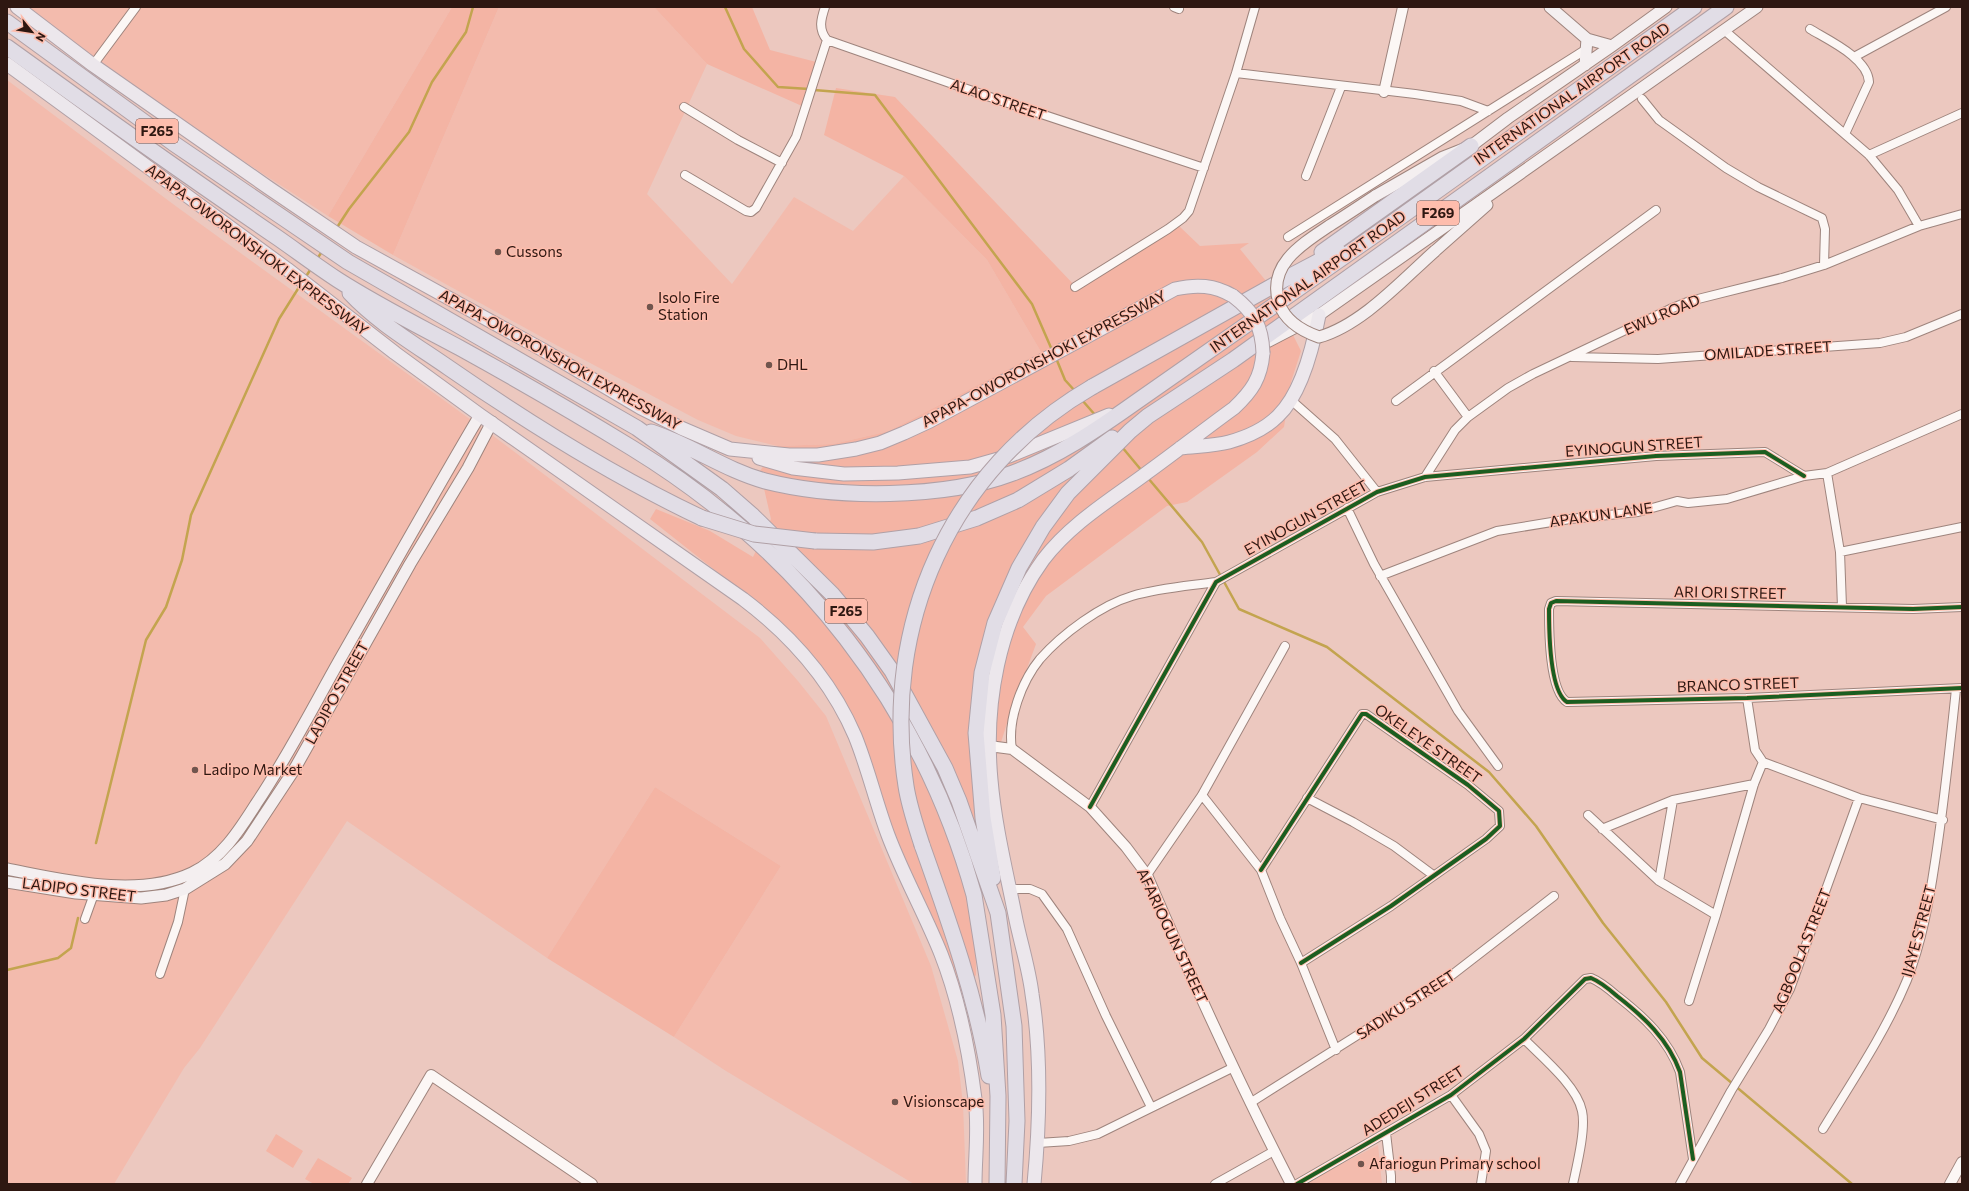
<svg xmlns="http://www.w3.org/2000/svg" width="1969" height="1191" font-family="Commissioner,sans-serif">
  <rect width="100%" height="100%" fill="#ecc8bf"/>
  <path fill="#f3bbad" d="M19,7h433l-124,209 -160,-104z
    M499,7h155l53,57 -60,130 85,90 62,-87 59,34 51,-55 83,84 54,92 -152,79 -56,13 -56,2 -41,-10 -38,-16 -140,-74 -165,-91z
    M7,80l170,127 319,231 264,200 38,43 28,35 105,250 27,95 5,43 3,80h-52l-188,-113 -52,-34 107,-171 -126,-79 -108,171 -200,-137 -147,227 -16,20 -70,116h-107z
    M1378,1145l4,39h-79z"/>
  <path fill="#f4b4a4" d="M452,7h47l-106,248 -65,-39z
    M654,7h98l18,43 54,14 -6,16 -16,26 -95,-42z
    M836,88l59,9 183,192 100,-64 22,21 49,-3 -9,6 26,32 35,70 -10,31 -7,45 -27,25 -70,50 -20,4 -121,90 -23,31 13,17 -28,76 -33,105 1,150 -21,24 -128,-322 -44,-53 -133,-105 6,-10 54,22 43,26 18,-38 -11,-48 17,-25 56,-2 56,-13 152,-79 -54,-92 -83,-84 -80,-41z
    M655,787l126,79 -107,171 -127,-79z
    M276,1134l27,17 -10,17 -27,-17z
    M318,1158l34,20 -4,6h-34l-9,-5z"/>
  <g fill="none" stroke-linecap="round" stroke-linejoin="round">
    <path stroke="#c3a44f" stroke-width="2.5" d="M725,7l19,42 34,38 31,2
      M814,90l61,5 157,209 20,46
      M336,229l13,-20 60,-77 23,-50 34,-50 7,-25
      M317,259l6,-9
      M305,278l7,-11
      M1056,358l9,22 10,11
      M1082,400l14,16
      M1122,447l20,24
      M1148,478l54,64 37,67 88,38 162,125 47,54 67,97 63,79 36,56 150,126
      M96,843l50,-203 20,-33 16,-47 9,-45 88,-196 22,-35
      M7,970l51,-12 13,-10 7,-30"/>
    <g stroke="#9e847d" stroke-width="10">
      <path id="minor" d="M825,7c-4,12 -7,22 2,33l160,56 217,72
        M1174,7l5,2
        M1810,29c18,11 58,29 59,53l-24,52
        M1724,30l145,125 29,35 21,36
        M1854,57l92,-50
        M93,65l43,-58
        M1236,73l179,21 46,7 27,10
        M1642,99l17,21 67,48 32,19 64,31 3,11 -1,36
        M684,107l54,33 44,23
        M1869,155l93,-42
        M685,175l61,36 5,1 5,-4 40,-71 31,-97
        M1306,176l35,-89
        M1288,237l297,-187
        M1075,287l93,-58 15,-11 6,-7 47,-138 19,-66
        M1572,357l86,2 222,-16 26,-6 56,-23
        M1434,371l34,46
        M1291,400l44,39 42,53
        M1396,401l260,-191
        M1827,473l13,79 2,55
        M1425,477l30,-47 13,-13 40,-29 25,-14 137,-65 20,-8 92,-23 42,-13 95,-39 43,-12
        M1347,508l27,56 84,147 40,55
        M1840,552l122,-25
        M1380,576l117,-45 73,-12 68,-7 39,-11 11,2 39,-4 77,-23 23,-3 135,-59
        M1962,607l-49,2 -357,-8 -5,2 -2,6c0,20 0,82 18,93l180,-4 215,-10
        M1747,698l8,52 8,12 96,36 84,22
        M1012,749c-5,-29 10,-68 28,-90 22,-25 61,-54 92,-63 27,-8 56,-10 84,-14
        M1202,795l59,75 19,48 21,45 35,87
        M1307,798l46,24 41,24 39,29
        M1090,807l126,-225 161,-90 48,-15 231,-21 109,-4 39,24
        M1588,815l71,66 57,34
        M1602,829l71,-29 81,-16
        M1261,870l101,-156h4l102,71 31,26 1,15 -14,13 -95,67 -90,57
        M1147,875l55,-80 83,-149
        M1659,881l14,-81
        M1010,889h20l12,5 25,35 39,87 45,91
        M85,919l9,-25
        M160,974l18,-52 7,-33
        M1689,1001l27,-86 38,-131 9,-22
        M1524,1039c18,18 53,47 58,72 4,18 -5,54 -9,73
        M1451,1095l28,39 7,17 -5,33
        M1250,1103l198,-125 106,-82
        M1823,1129c30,-49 62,-96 84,-149 15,-38 22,-78 28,-118 9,-57 15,-115 21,-173
        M1386,1133l5,43v8
        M1038,1143l31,-2 29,-7 134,-66
        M1215,1184l59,-33
        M1297,1184l154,-89 73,-56 61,-60 6,-1c10,4 18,11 26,18 27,21 51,43 63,76l13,87
        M1680,1184l51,-93 38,-62 21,-40 69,-191"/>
    </g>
    <g stroke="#9e847d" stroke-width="12">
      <path id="tertiary" d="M1384,92l19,-85
        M989,746l23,3 78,58 36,40 21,28c45,105 92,208 144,309
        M367,1184l64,-109 161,109
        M1950,1184l12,-22"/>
    </g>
    <g stroke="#9e847d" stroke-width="13">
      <path id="secondary" d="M1550,7l37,32 25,7
        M1585,65l2,-26
        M1375,196l68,-39 28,-11 37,-28 104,-72 54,-39
        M1435,251l52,-46
        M1267,342l52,-27 438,-308
        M7,869c57,11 130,30 185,4 29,-14 47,-42 64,-69 31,-46 56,-95 83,-143 47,-82 93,-165 141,-246
        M7,882l69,11 65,5 25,-3 19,-6 40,-25 22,-23 47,-71 116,-206 58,-96 24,-46"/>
    </g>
    <g stroke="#b0a0a6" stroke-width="15">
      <path id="primary" d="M17,7l76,58 176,123 87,59 187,103 98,58 40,20 49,21 59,6h29l38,-6 24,-6 24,-10 26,-12 245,-132c22,-5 39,-4 58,7
        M7,64l280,205 108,84 85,62 263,184c49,37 88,81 112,137 13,32 21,67 33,99 15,40 37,79 53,119 18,46 28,97 34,145 4,27 0,58 0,85
        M1180,448c16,-2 34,-2 49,-6 18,-5 36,-13 49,-26 24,-23 35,-69 41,-101
        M759,458l34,10 51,6 54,-1 72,-6 39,-11 100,-41
        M1034,1184c6,-63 8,-127 -2,-190 -3,-25 -11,-50 -16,-74 -9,-46 -21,-93 -25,-140 -7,-75 7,-158 52,-220 28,-37 69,-61 105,-88 29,-21 57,-43 86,-64 18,-17 27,-30 29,-55"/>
    </g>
    <g stroke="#b0a0a6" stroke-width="17">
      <path id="motorway" d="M7,22l166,121 175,119 289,166 85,61 31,27 79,78 35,42 25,35 53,97 14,33 39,112 16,113 3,95 -3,63
        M7,47c90,65 180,129 271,191 20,14 40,29 60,42 39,25 81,46 122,68 58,32 115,65 172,100 168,103 289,256 342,447l19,120 5,81 -1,88
        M1322,252l149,-106
        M350,293c28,30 66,52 99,75 81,56 164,108 253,150
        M1092,387l193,-108 53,-28
        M651,432c40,13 74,38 114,49 71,18 179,18 248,-8 44,-16 85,-44 123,-71l256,-179 302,-216
        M815,541l58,1 46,-6 58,-18 41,-18 51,-31 43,-31
        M922,845c27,76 54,151 67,231
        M993,878l-10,-60 -7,-85 6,-60 13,-50 24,-55 24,-41 25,-34 62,-62 18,-15 85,-56 493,-353"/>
    </g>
    <use href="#minor" stroke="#fcf7f5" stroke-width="8"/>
    <use href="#tertiary" stroke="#fcf7f5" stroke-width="10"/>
    <use href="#secondary" stroke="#f4eff0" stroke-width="11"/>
    <use href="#primary" stroke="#ece7ec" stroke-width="13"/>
    <use href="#motorway" stroke="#e1dde6" stroke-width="15"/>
    <g stroke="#9e847d" stroke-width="13" stroke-linecap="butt">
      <path id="secondary-bridge" d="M1375,196c-15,10 -30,20 -46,30 -27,18 -62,39 -50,77 6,18 23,28 40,34 43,-12 83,-57 116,-86"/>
    </g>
    <g stroke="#b0a0a6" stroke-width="15" stroke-linecap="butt">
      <path id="primary-bridge" d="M1233,296c21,16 29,30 30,57"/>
    </g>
    <g stroke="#b0a0a6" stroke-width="17" stroke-linecap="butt">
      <path id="motorway-bridge" d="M702,518l52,16 61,7
        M922,845c-6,-19 -13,-39 -16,-59 -25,-161 44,-317 186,-399"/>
    </g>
    <use href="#secondary-bridge" stroke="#f4eff0" stroke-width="11"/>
    <use href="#primary-bridge" stroke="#ece7ec" stroke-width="13"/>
    <use href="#motorway-bridge" stroke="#e1dde6" stroke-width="15"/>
    <g stroke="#febdad" stroke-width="6">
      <path id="cycleway" d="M1962,607l-49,2 -357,-8 -5,2 -2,6c0,20 0,82 18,93l180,-4 215,-10
        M1090,807l126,-225 161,-90 48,-15 231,-21 109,-4 39,24
        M1261,870l101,-156h4l102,71 31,26 1,15 -14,13 -95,67 -90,57
        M1297,1184l154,-89 73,-56 61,-60 6,-1c10,4 18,11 26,18 27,21 51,43 63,76l13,87"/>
    </g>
    <use href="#cycleway" stroke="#1b5e20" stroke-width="4"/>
  </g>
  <g fill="#70554e" stroke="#febdad" stroke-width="1.5">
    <circle cx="498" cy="252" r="4"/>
    <circle cx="650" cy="307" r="4"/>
    <circle cx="769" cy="365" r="4"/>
    <circle cx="195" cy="770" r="4"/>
    <circle cx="895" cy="1102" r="4"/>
    <circle cx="1361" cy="1164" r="4"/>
  </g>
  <g text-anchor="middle" stroke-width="3" stroke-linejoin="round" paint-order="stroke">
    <g fill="#febdad" stroke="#6c4940" stroke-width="1">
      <rect x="136" y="119" width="42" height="24" rx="3"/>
      <rect x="1417" y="201" width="42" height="24" rx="3"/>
      <rect x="825" y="599" width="42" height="24" rx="3"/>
    </g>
    <g font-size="14" font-weight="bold" fill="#2e1711">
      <text x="157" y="136">F265</text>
      <text x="1438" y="218">F269</text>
      <text x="846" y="616">F265</text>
    </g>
    <g font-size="15" fill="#2e1711" stroke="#febdad">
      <text transform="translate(1572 94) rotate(-35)" y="5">INTERNATIONAL AIRPORT ROAD</text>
      <text transform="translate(998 100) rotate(19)" y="5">ALAO STREET</text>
      <text transform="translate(257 250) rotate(37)" y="5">APAPA-OWORONSHOKI EXPRESSWAY</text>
      <text transform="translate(1308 282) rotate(-35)" y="5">INTERNATIONAL AIRPORT ROAD</text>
      <text transform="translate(1662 315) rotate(-23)" y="5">EWU ROAD</text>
      <text transform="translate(1768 351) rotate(-4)" y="5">OMILADE STREET</text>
      <text transform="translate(1044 359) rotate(-28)" y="5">APAPA-OWORONSHOKI EXPRESSWAY</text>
      <text transform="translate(560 360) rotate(29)" y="5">APAPA-OWORONSHOKI EXPRESSWAY</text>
      <text transform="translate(1634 447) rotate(-4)" y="5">EYINOGUN STREET</text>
      <text transform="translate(1601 515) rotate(-8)" y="5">APAKUN LANE</text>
      <text transform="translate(1306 518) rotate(-29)" y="5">EYINOGUN STREET</text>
      <text transform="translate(1730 593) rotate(1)" y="5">ARI ORI STREET</text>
      <text transform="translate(1738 685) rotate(-2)" y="5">BRANCO STREET</text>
      <text transform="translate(337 693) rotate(-61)" y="5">LADIPO STREET</text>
      <text transform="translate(1428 744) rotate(35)" y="5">OKELEYE STREET</text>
      <text transform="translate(79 890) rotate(7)" y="5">LADIPO STREET</text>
      <text transform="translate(1919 931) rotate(-75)" y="5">IJAYE STREET</text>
      <text transform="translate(1172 936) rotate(65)" y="5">AFARIOGUN STREET</text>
      <text transform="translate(1802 951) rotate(-68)" y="5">AGBOOLA STREET</text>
      <text transform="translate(1406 1005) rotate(-33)" y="5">SADIKU STREET</text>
      <text transform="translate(1413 1101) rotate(-32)" y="5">ADEDEJI STREET</text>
    </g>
    <g font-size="15" fill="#2e1711" stroke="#febdad" text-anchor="start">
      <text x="506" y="257">Cussons</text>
      <text x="658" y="303">Isolo Fire<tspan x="658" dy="17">Station</tspan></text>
      <text x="777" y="370">DHL</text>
      <text x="203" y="775">Ladipo Market</text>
      <text x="903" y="1107">Visionscape</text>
      <text x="1369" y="1169">Afariogun Primary school</text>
    </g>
  </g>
  <rect width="1969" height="1191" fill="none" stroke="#2e1711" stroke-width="16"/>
  <g transform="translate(32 32) rotate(120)" stroke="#febdad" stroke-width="3" paint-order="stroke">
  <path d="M0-3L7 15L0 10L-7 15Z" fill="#2e1711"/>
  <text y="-6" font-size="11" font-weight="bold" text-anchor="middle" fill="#2e1711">N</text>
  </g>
</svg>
